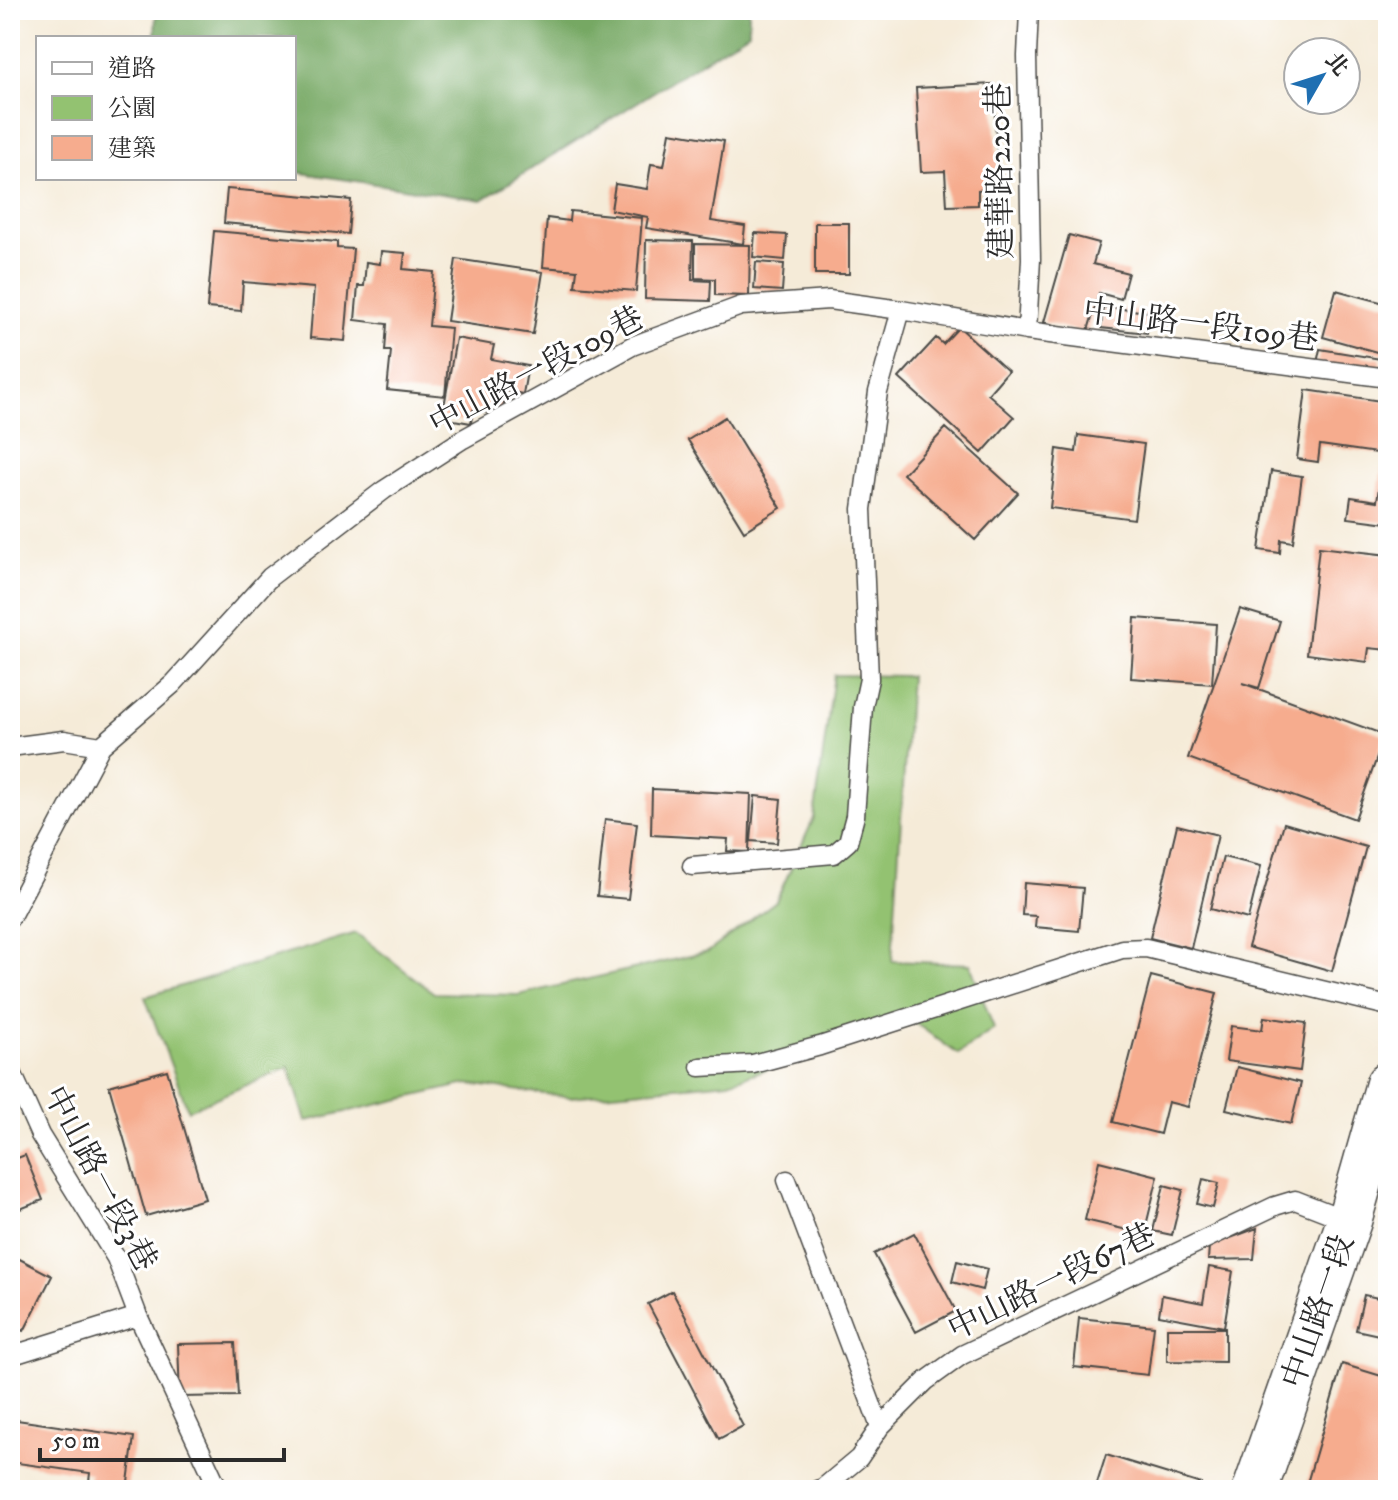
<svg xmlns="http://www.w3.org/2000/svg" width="1398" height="1500" font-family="'IM FELL DW Pica','Noto Serif TC',serif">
  <rect width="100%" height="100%" fill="#fff"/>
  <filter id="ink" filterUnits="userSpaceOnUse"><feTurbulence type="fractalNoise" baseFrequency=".0125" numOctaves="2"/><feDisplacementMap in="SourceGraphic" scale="16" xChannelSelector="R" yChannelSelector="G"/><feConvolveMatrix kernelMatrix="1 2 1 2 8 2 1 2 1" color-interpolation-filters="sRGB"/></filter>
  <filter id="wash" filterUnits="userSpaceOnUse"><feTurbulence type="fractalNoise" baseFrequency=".006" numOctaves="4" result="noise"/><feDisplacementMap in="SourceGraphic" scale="32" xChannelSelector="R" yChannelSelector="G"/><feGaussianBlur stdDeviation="1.8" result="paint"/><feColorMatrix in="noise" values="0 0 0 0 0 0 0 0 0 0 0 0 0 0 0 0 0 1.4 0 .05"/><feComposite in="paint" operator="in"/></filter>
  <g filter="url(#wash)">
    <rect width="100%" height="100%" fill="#f5ebd8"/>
    <path fill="#93c271" stroke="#5f764e" stroke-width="2" d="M834,675l76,1 -18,285 78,3 24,65 -36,25 -47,-34 -182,62 -159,15 -103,-13 -161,37 -17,-54 -101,43 -43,-113 211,-64 78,60 84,2 190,-43 68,-51 38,-83z"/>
    <path fill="#76a863" stroke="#506a47" stroke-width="2" d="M156,10h593v22l-267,168 -188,-28v-134h-139z"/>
    <g id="blocks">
      <path fill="#f6ac8e" d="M993,84l6,104 -21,2v15l-31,1 -2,-35 -24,1 -5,-84z
        M670,132l54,9 -13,80 34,5 -2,18 -97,-16 2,-11 -37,-7 4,-26 32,5 4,-25 13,2z
        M227,189l124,11 -3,34 -124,-11z
        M570,211l72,7 -6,73 -61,-5 2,-16 -34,-3 4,-49 22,3z
        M815,223h34v51h-34z
        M214,231l123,11v6l16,1 -8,92 -35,-3 4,-50 -71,-6 -2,29 -34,-3z
        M755,233l32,2 -2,25 -32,-3z
        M1069,235l30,8 -6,21 35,9 -7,26 -22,-6 -12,41 -43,-12z
        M646,240l47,1 -1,39 19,1 -1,20 -65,-2z
        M695,244l55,1 -1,51 -34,-1v-16l-20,-1z
        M381,251l24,2 -2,16 31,3 -5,54 22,2 -6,68 -58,-6 4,-39h-6l2,-27 -32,-4 3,-34h6l2,-24 14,2z
        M456,259l87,13 -10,62 -86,-13z
        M756,262l28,2 -2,27 -28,-2z
        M1336,290l52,14v36l-4,14 -61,-17z
        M1103,307l46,5 -2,21 -46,-5z
        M959,327l49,44 -20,23 26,23 -32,36 -83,-75 37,-40 7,6z
        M456,338l38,7 -3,14 37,7 -5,28 -17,-3 -4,24 -29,-5 -2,13 -29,-5z
        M1320,349l61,10 -2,14 -62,-10z
        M1306,390l82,12v121l-40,-5 3,-21 26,4 7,-47 -64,-9 -2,17 -21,-3z
        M725,417l56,91 -37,23 -56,-91z
        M946,428l72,65 -43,47 -72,-66z
        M1078,435l66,9 -10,75 -84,-11 7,-59 19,3z
        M1271,471l31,5 -9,66 -12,-2 -1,13 -21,-3z
        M1319,547l69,8v95l-19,-2 -2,14 -60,-8z
        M1240,609l40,12 -21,67 -17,-5 143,52 -30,84 -167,-61z
        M1135,618l81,6 -4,60 -81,-6z
        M652,789l99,5 -2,58 -22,-1 1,-12 -77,-4z
        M755,796l26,3 -4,44 -26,-2z
        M605,819l32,4 -9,76 -31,-3z
        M1284,823l82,24 -34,124 -84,-24z
        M1177,825l41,10 -27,113 -41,-10z
        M1223,857l38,9 -13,53 -38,-10z
        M1024,883l59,5 -4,43 -44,-4 1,-11 -14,-1z
        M1151,976l66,17 -29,114 -20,-5 -8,32 -47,-12z
        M1264,1017l42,6 -6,48 -74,-10 5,-35 31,4z
        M1237,1067l64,16 -10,41 -65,-15z
        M167,1070l38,129 -59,17 -37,-130z
        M25,1155l18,45 -33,13v-52z
        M1099,1161l59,15 -14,58 -59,-14z
        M1203,1179l16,4 -6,25 -16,-4z
        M1164,1185l19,5 -11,45 -19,-4z
        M1257,1228l-3,31 -46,1 1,-14z
        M914,1233l42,78 -40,21 -42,-78z
        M10,1254l42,22 -28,55 -14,-8z
        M957,1261l30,8 -5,21 -30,-8z
        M1209,1267l24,4 -9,56 -65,-12 3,-20 41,8z
        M672,1291l71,135 -24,13 -71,-135z
        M1364,1295l24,5v37l-32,-7z
        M1079,1318l75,8 -6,49 -74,-8z
        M1167,1328h58v34l-58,-1z
        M235,1343l3,53 -58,1 -2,-53z
        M1342,1364l46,14v112h-83z
        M10,1419l124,18 -7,53h-39l2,-17 -80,-11z
        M1106,1455l95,29 -1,6h-105z"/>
    </g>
  </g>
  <g filter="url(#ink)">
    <use href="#blocks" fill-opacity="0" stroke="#494845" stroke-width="2"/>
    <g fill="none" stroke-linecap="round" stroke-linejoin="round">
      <g stroke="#494845" stroke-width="21">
        <path id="lane" d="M1027,331l4,-72 -4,-203 2,-46
          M10,747l54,-7 37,6
          M692,866l142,-12 14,-12 7,-26 8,-109 6,-28 -7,-170 16,-117 23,-82
          M10,918l91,-172 72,-62 97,-107 114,-87 79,-51 169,-93 109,-40 88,-6 72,10 126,21 361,47
          M700,1067l53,-3 67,-18 302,-97 24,-1 242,58
          M10,1068l30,67 76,123 22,58 81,174
          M787,1180l93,247
          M10,1356l128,-40
          M817,1490l6,-2 36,-30 21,-31 46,-46 36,-26 313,-149 20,-6 54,21"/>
      </g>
      <g stroke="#494845" stroke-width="47">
        <path id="secondary" d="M1255,1490l94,-269 39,-137"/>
      </g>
      <use href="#lane" stroke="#fff" stroke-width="18"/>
      <use href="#secondary" stroke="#fff" stroke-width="44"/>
    </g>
  </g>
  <g text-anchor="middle" stroke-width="6" stroke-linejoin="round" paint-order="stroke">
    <g font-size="32" fill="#2b2b2b" stroke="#fff">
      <text transform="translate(999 171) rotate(-91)" y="11">建華路220巷</text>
      <text transform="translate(1201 324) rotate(7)" y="11">中山路一段109巷</text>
      <text transform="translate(536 370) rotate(-28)" y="11">中山路一段109巷</text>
      <text transform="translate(101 1178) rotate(62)" y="11">中山路一段3巷</text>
      <text transform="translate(1051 1281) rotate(-26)" y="11">中山路一段67巷</text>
      <text transform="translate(1317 1311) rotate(-71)" y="11">中山路一段</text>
    </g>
  </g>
  <rect width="1398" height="1500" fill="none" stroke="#fff" stroke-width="40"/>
  <rect x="36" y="36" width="260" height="144" fill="#ffffff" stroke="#aaaaaa" stroke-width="2"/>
  <rect x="52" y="62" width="40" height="12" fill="#ffffff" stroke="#aaaaaa" stroke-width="2"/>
  <text x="108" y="76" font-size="24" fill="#2b2b2b">道路</text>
  <rect x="52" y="96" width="40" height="24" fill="#93c271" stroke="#aaaaaa" stroke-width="2"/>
  <text x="108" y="116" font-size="24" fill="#2b2b2b">公園</text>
  <rect x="52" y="136" width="40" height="24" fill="#f6ac8e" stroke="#aaaaaa" stroke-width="2"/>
  <text x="108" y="156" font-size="24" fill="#2b2b2b">建築</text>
  <g transform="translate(1322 76) rotate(51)"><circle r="38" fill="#ffffff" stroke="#aaaaaa" stroke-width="2"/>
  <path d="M0-6L14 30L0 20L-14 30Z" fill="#1f6fb2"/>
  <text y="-12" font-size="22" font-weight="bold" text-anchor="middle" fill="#2b2b2b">北</text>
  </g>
  <path d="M40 1448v12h244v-12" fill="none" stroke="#2b2b2b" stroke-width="4"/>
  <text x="52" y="1448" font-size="24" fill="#2b2b2b" stroke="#ffffff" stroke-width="6" paint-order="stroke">50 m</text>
</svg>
